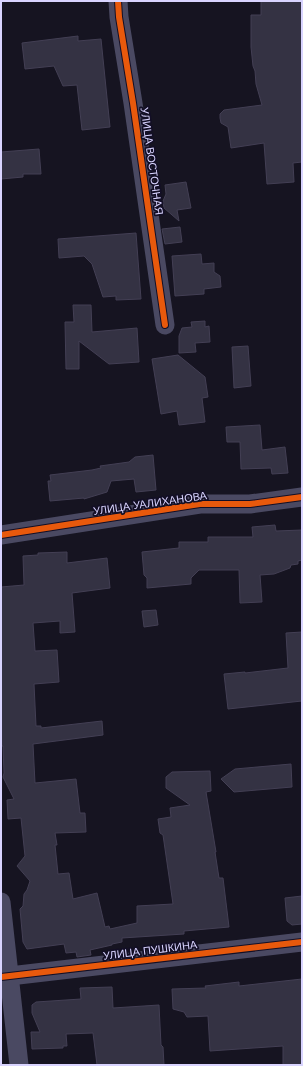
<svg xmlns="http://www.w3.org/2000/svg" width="303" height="1066" font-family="Arial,sans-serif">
  <rect width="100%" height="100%" fill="#161421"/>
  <path fill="#343243" stroke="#433f54" d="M261,1h41v161l-9,1 1,19 -27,2 -3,-41 -33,5 -3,-21 -7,-4 -1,-5v-4l4,-4 38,-5 -6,-21 -1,-13 -2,-5 -2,-19v-32h10z
    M78,36v5l23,-2 9,88 -28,3 -5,-45 -14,1 -9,-20 -29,3 -3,-26z
    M39,149l2,25h-18v3l-22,2v-27z
    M186,182l5,26 -14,2 2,11 -15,-13 -1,-7 3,-7 -1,-9z
    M180,227l2,15 -17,2 -3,-15z
    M136,233l5,66 -25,1v-4l-13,1 -11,-33 -8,-8 -25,2 -1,-19z
    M201,254l1,10 12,-1v9l6,4 1,11 -17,2v5l-29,2 -3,-40z
    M73,305h18l1,27 45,-4 2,34 -30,2 -30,-23v28h-13l-1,-47h9z
    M205,321v6l4,-1 1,16 -15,1 1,9 -17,1v-17l3,-8 10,-1 -1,-5z
    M248,346l3,40 -17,2 -2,-41z
    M178,355l27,22 3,20 -6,1 3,24 -26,3 -2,-14 -16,3 -9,-55z
    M260,425l2,25 23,-3 3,26 -16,1 -1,-6 -30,1 -1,-27h-13l-1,-15z
    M153,455l3,35 -20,2 -2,-13 -23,2 -4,11 -23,7v-1l-34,3 -2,-20h3l-1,-6 42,-5 9,-2 -1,-2 29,-4 6,-5z
    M275,525l1,6 26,-1v30l-4,1v3l-7,1 -1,3 -16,6 -14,1 2,27 -22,1 -1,-33h-40l-8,8v6l-44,4v-10l-3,-3 -2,-23 37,-4v-6h29v-5h45l-1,-10z
    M67,552v11l40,-5 3,30 -38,5 3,39 -15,1v-12l-27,2 2,28 22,-1 2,32 -25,2 2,42h5v2l61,-7 1,14 -70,9 2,39 41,-4 4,34h5l1,19 -31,1 2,12h-2l3,29 11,-1 4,26 24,-6 8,34 4,-1 1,3 27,-6v-17l36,-2 -10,-69 -3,-2 -2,-14 13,-2 -1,-9 20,-3 -24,-17v-11l6,-5 38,-1 1,20 -5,1 10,60h-1l4,26h4l6,49 -45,4v3l-62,4v4l-10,2v1l-22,5 1,5 -14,2 -1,-5 -10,1 -2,-9 -37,5 -4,-7 -3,-33 3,-3 1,-12 3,-4 3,-9 -13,-15 8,-10 -4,-38 -13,1 -1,-19 7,-1 -11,-22 1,-4 -1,-27h-2v-159l23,-2 -1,-29 15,-1v-2z
    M156,610l2,15 -14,2 -2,-16z
    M302,632v69l-74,8 -4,-35 21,-2v1l43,-5 -2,-35z
    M291,764l1,23 -58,5 -13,-13 14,-10z
    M302,896v28l-10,1 -5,-4 -2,-23z
    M302,979v86h-19v-19l-73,5 -2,-35 -21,1 -3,-5 -11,-3 -1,-20 34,-1 -1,-2 34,-4v4z
    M112,987l1,21 46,-3 2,40 2,2 1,18h-67l-4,-32 -27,1 1,12h-4v2l-31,1 -1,-17h9l-8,-19v-8l4,-3 45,-3 -1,-11z"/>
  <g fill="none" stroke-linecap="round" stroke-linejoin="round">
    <path stroke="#4a4962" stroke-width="19" d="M118,1l1,16 14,86 32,222
      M1,535l199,-31h50l52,-7
      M1,902l18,163
      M1,977l301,-35"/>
    <g stroke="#130f26" stroke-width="8">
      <path id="cycleway" d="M118,1l1,16 14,86 32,222
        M1,535l199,-31h50l52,-7
        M1,977l301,-35"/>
    </g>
    <use href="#cycleway" stroke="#e8590c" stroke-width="6"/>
  </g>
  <g text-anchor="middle" stroke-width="3.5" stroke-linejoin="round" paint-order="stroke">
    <g font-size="11" fill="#d9d4ff" stroke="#130f26">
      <text transform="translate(152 161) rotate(82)" y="4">УЛИЦА ВОСТОЧНАЯ</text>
      <text transform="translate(150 503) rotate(-8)" y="4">УЛИЦА УАЛИХАНОВА</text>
      <text transform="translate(150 950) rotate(-7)" y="4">УЛИЦА ПУШКИНА</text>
    </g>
  </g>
  <rect width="303" height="1066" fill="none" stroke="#d9d4ff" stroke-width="4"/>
</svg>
